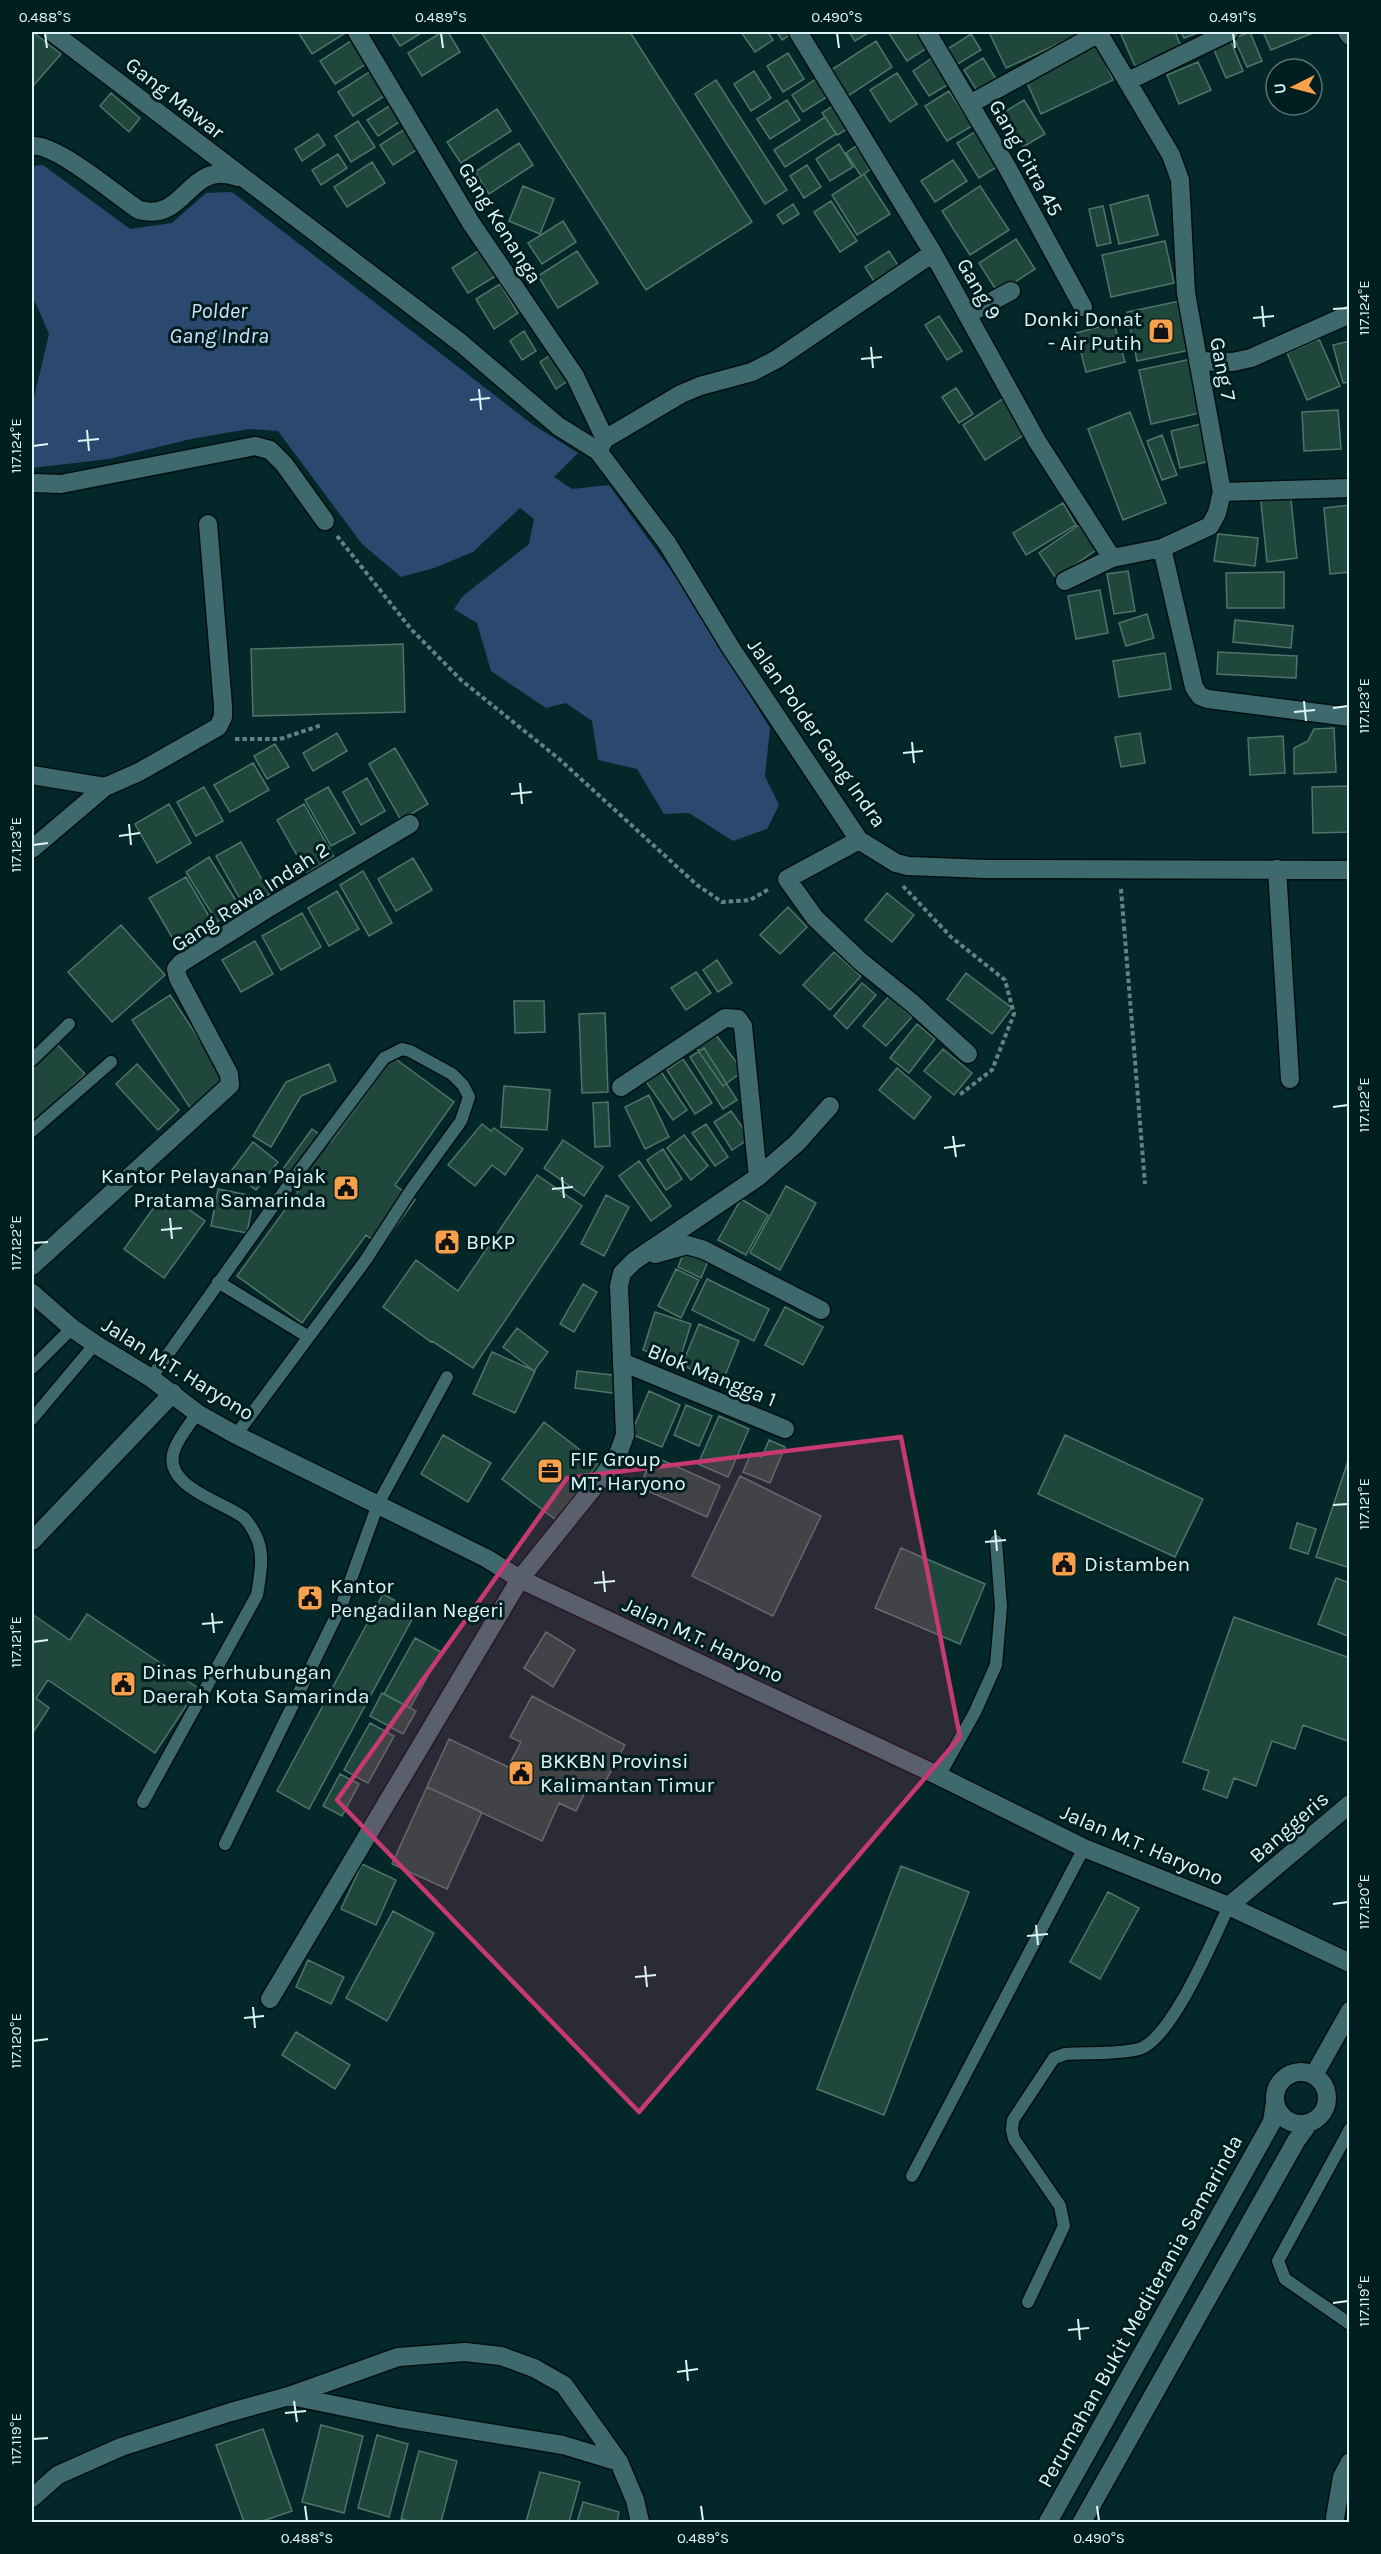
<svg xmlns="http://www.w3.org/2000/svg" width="1381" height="2554" font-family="Karla,sans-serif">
  <rect width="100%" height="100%" fill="#042729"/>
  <path fill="#2b486f" d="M43,165l87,64 42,-6 34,-30 26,-1 300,232 46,29 -24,24 18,12 37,-4 69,95 92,148 -5,48 14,29 -12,24 -34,12 -44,-28 -25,1 -27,-45 -39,-9 -6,-39 -26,-18 -20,5 -55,-37 -14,-48 -23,-14 9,-13 66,-52 5,-25 -14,-11 -47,44 -39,16 -33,9 -39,-33 -84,-113 -29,-2 -58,10 -82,20 -77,9v-62l17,-72 -13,-30 -4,-4v-134z"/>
  <path fill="#20473c" stroke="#4e7569" stroke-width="1.5" d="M33,32l28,22 -27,31 -2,-2z
    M298,32h49l-35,22z
    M391,32h32l-23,14z
    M442,32h6l12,20 -38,24 -14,-23z
    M481,32h149l122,190 -106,68z
    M741,32h27l5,8 -18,12z
    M777,32h18l-13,8z
    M849,32h21l-15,9z
    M888,32h28l11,16 -20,13z
    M989,32h95l-78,36z
    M1120,32h55l6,14 -46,20z
    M1181,32h19l-16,6z
    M1250,32l12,29 -15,6 -13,-29z
    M1263,32h49l1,1 -42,17z
    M971,34l10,16 -25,15 -10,-15z
    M1229,37l14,34 -17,7 -14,-33z
    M354,39l15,23 -34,22 -15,-23z
    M876,41l16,26 -47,31 -17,-26z
    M1096,42l17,38 -72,34 -17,-38z
    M788,53l16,26 -21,13 -16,-26z
    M932,58l17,26 -20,12 -16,-25z
    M983,58l15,24 -19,12 -15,-24z
    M1198,62l13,28 -32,14 -12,-29z
    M374,69l15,24 -36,23 -15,-24z
    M754,71l17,27 -20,13 -17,-27z
    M897,73l20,31 -27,18 -20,-32z
    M819,77l11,18 -27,17 -11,-17z
    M716,80l71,110 -22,14 -70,-110z
    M949,91l23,35 -25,15 -22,-35z
    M111,93l29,25 -11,14 -29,-26z
    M787,100l13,20 -30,19 -13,-20z
    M1024,100l21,34 -22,13 -20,-34z
    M394,103l10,16 -26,17 -11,-16z
    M834,105l15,23 -12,7 -15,-22z
    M497,109l14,22 -50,32 -14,-21z
    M825,117l11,17 -51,33 -11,-17z
    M358,121l17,26 -24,15 -16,-26z
    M411,125l13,20 -31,20 -13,-20z
    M978,130l22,35 -21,13 -22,-35z
    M318,134l7,11 -23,16 -7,-12z
    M519,143l14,22 -44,29 -14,-22z
    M839,144l14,23 -23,14 -14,-22z
    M856,146l15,23 -10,7 -15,-23z
    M338,154l9,14 -26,17 -9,-15z
    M953,160l14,21 -32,21 -14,-21z
    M372,162l13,21 -38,24 -13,-20z
    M807,165l14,22 -17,11 -14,-22z
    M864,174l26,40 -33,21 -25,-40z
    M523,186l31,13 -14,35 -31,-13z
    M980,186l29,44 -39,25 -28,-44z
    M1148,195l10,40 -39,9 -9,-39z
    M831,201l26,40 -17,11 -26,-40z
    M793,204l6,10 -16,10 -6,-9z
    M1103,206l8,37 -14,3 -8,-37z
    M563,221l13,21 -34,22 -14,-21z
    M1016,239l19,30 -37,24 -19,-30z
    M1165,241l9,42 -63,14 -9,-42z
    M483,248l16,26 -31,19 -16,-25z
    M577,251l21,32 -40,25 -20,-32z
    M889,251l10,16 -24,16 -10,-16z
    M500,284l18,29 -24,16 -18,-30z
    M1185,300l10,49 -58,12 -10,-49z
    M939,316l23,35 -15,9 -22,-35z
    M1114,323l11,39 -39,10 -10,-39z
    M524,331l12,20 -14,9 -12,-19z
    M1319,339l21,47 -33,14 -20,-47z
    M1350,341v41l-7,1 -10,-38z
    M555,352l17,26 -16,11 -16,-27z
    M1192,359l12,53 -53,12 -12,-54z
    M956,388l17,26 -14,9 -17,-26z
    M1004,398l23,35 -42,27 -22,-35z
    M1338,410l3,39 -37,2 -2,-39z
    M1130,412l36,91 -43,17 -35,-91z
    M1206,423l9,37 -35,8 -9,-37z
    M1162,435l15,40 -15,5 -15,-39z
    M1290,490l7,68 -30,4 -7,-69z
    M1063,503l13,22 -50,30 -13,-22z
    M1350,505v67l-20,2 -6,-66z
    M1079,525l17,25 -40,28 -17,-25z
    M1218,534l40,4 -3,28 -41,-5z
    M1128,571l7,40 -21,3 -7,-40z
    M1284,572v36h-57l-1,-35z
    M1100,590l8,43 -32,6 -8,-43z
    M1147,614l7,24 -28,8 -7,-23z
    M1235,620l58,6 -2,22 -58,-6z
    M403,644l2,68 -152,4 -2,-67z
    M1218,652l79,4 -1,22 -79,-4z
    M1165,653l6,36 -52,8 -6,-36z
    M1334,728l2,44 -42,2v-26l14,-7 6,-12z
    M337,733l10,18 -34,20 -10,-18z
    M1140,733l5,30 -24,4 -6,-30z
    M1283,736l2,37 -35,2 -2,-37z
    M275,744l14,23 -22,12 -13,-23z
    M395,748l33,56 -27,16 -32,-56z
    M253,763l16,27 -39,22 -16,-27z
    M367,778l18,33 -24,14 -18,-33z
    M1350,786v46l-37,1 -1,-46z
    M204,787l19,34 -27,15 -19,-34z
    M328,787l27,46 -24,13 -26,-46z
    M169,804l22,39 -34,20 -22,-39z
    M304,804l30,53 -27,16 -30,-53z
    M241,842l29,52 -25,14 -29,-52z
    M209,857l31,50 -23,15 -31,-50z
    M413,858l19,32 -36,21 -18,-32z
    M363,871l29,52 -23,13 -29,-51z
    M186,877l27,46 -37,21 -27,-46z
    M337,891l22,38 -30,17 -21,-38z
    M887,893l27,22 -22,27 -27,-22z
    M788,907l19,20 -27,27 -20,-19z
    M302,913l19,34 -40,23 -19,-34z
    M121,925l44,50 -53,47 -44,-50z
    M255,941l18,33 -32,18 -19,-32z
    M834,952l27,24 -31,34 -27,-25z
    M717,960l15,23 -14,9 -15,-22z
    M696,972l15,21 -25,17 -15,-22z
    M966,973l46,35 -20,26 -45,-35z
    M862,983l14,12 -29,34 -13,-13z
    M170,995l59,89 -38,25 -59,-89z
    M889,996l23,21 -26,29 -23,-20z
    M514,1001h30l1,31 -30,1z
    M605,1013l3,79 -26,1 -3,-79z
    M917,1024l18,15 -26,34 -19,-15z
    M713,1031l30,40 -20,15 -29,-41z
    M56,1043l29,31 -53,50v-58z
    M704,1048l33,52 -14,9 -33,-52z
    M943,1049l29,24 -18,22 -30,-24z
    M393,1057l61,45 -59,83 20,15 -34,47 -15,-12 -64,88 -65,-47 61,-84 -21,-15 35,-48 19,13z
    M683,1059l29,44 -17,11 -28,-44z
    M137,1064l42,46 -21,20 -42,-46z
    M329,1064l7,17 -35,15 -30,51 -18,-11 33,-54z
    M897,1068l34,29 -17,22 -35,-29z
    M660,1070l27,40 -14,10 -28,-40z
    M504,1086l46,4 -3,40 -46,-3z
    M649,1095l20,42 -24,12 -20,-42z
    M608,1102l2,44 -15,1 -2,-44z
    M731,1111l19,27 -18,12 -18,-28z
    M482,1124l9,7 3,-3 29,21 -18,26 -13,-10 -17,21 -27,-21z
    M706,1124l22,33 -13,9 -23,-33z
    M684,1135l24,31 -17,14 -24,-32z
    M563,1140l40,27 -19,29 -40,-28z
    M253,1142l25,20 -22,28 -25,-19z
    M663,1149l19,30 -16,11 -19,-30z
    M639,1161l32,45 -20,15 -32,-45z
    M537,1175l45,31 -109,162 -41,-27 -1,1 -48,-35 33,-47 42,31z
    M786,1186l30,17 -36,67 -30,-17z
    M218,1189l36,7 -7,37 -36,-7z
    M165,1192l40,29 -41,57 -40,-29z
    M606,1195l23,12 -25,49 -23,-12z
    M741,1199l27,16 -22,40 -28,-15z
    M685,1250l23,11 -7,17 -23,-11z
    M676,1269l23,11 -18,38 -23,-12z
    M707,1279l62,30 -15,32 -62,-31z
    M583,1284l14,8 -23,40 -14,-8z
    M785,1307l38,20 -20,38 -38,-20z
    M655,1312l36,12 -12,38 -36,-12z
    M699,1324l40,17 -17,42 -40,-18z
    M517,1328l31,24 -14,19 -31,-24z
    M492,1352l43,19 -20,42 -42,-19z
    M577,1371l44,5 -2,18 -44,-6z
    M649,1391l31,14 -18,42 -31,-13z
    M686,1405l26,11 -13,30 -25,-11z
    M719,1416l30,13 -21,48 -30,-13z
    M544,1422l54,42 -42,56 -54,-41z
    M443,1435l48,28 -23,39 -47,-28z
    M1065,1435l138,64 -28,58 -137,-63z
    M769,1440l16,7 -15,36 -27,-11 8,-19 11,4z
    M1350,1455v113l-34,-11z
    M653,1456l67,30 -13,31 -68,-30z
    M740,1476l81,40 -48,100 -81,-40z
    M1297,1523l19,6 -8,25 -18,-6z
    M901,1548l84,36 -25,60 -85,-36z
    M1336,1578l14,5v54l-32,-13z
    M383,1594l33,18 -107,197 -32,-18z
    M32,1614l38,26 17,-26 111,74 -43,65 -107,-73 -12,18 13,10 -17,26z
    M1234,1617l116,41v84l-47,-17 -8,24 -23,-8 -16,45 -22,-8 -7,20 -24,-9 6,-18 -26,-9z
    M546,1632l29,18 -22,37 -29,-19z
    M415,1638l26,14 -31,56 -26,-14z
    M382,1693l34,18 -13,23 -33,-18z
    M532,1696l93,49 -22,41 -12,-6 -15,31 -17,-8 -17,38 -115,-54 22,-48 59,28 13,-25 -11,-5z
    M370,1723l24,13 -26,47 -24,-13z
    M340,1774l19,10 -17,32 -19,-10z
    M427,1787l55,25 -35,77 -55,-25z
    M362,1864l34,16 -20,45 -35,-16z
    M901,1866l68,26 -85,223 -67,-26z
    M1108,1892l31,16 -39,71 -30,-17z
    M393,1911l41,22 -47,88 -41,-23z
    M308,1960l36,17 -13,27 -35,-17z
    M296,2032l54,33 -15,24 -53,-34z
    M321,2425l42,11 -19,77 -42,-11z
    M263,2429l29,82 -32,11h-16l-28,-77z
    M377,2435l31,9 -19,73 -31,-9z
    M419,2451l38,10 -16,61h-28l-12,-3z
    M540,2472l40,10 -11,40h-43z
    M583,2502l36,10 -2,10h-40z"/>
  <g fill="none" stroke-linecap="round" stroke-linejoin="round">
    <g stroke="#000f10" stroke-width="15">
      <path id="service" d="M32,1060l37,-36
        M32,1131l79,-69
        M218,1282l89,54
        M32,1368l40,-40
        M151,1378l128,-180 105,-140 18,-9 8,2 42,23 11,11 6,12 -8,24 -50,69 -46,71 -129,174
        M32,1419l63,-75
        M939,1776l36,-64 21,-47 5,-58 -5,-66
        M143,1802l114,-207c3,-19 8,-41 -1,-59 -3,-6 -8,-15 -13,-19 -22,-16 -84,-32 -68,-69 5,-12 15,-24 22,-35
        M225,1844l117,-240 36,-100 69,-127
        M1350,2129l-72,132 7,18 65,45
        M912,2176l172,-328
        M1028,2302l36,-76 -4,-20 -46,-67 -2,-9 1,-10 41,-62 11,-4c24,-2 51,1 74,-5 33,-10 74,-110 90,-143"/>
    </g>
    <g stroke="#000f10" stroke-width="21">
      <path id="minor" d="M52,32l409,311 97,83 40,25 69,92 64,105 128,192 37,23 12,3 78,3 364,1
        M357,32l114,191 104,153 30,63
        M798,32l135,221 104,188 75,117 50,-10
        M927,32l80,135 76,140
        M1098,32l73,123 9,25 6,113 36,199 -5,21 -7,13 -48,22 32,139 6,9 8,3 142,18
        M1347,32l3,4
        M1128,81l101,-49
        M970,104l129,-71
        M32,146c24,-3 84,49 107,64 48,13 48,-51 99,-33
        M968,314l43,-23
        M1198,361l35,1 18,-4 99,-44
        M599,449l6,-10 76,-45 19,-8 52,-14 25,-13 156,-106
        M32,483l29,1 194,-38 15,4 14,14 41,57
        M1222,492l128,-4
        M1065,581l47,-23
        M32,775l73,12 34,-15 79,-45 5,-10v-11l-15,-182
        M859,840l-72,39 28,39 45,43 52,42 56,51
        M32,849l73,-62
        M1277,869l13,210
        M758,1177l39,-34 33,-37
        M655,1254l32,-9 17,5 117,60
        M32,1266l198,-181 -1,-11 -51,-96 -2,-9 5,-6 89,-56 140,-83
        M622,1362l163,67
        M32,1541l141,-148
        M270,1999l250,-420 86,-107 13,-20 6,-17 -6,-149 3,-13 12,-12 124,-84 -15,-151 -5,-7 -13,-1 -104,69
        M1275 2098a26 26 0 1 1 52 0a26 26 0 1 1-52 0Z
        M1314,2075l36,-64
        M291,2396l107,22 165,27 56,17
        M32,2498l26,-23 63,-28 110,-35 58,-16 109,-39 67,-5 36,4 33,12 30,17 55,77 16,38 5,22
        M1335,2518l7,-41 8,-15
        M1048,2522l224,-400 3,-19
        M1082,2522l214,-381 13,-18"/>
    </g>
    <g stroke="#000f10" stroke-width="21">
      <path id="tertiary" d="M1229,1906l121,-102"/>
    </g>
    <g stroke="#000f10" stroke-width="21">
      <path id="secondary" d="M32,1293l40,35 23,16 56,34 46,35 39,22 250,123 34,21 419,197 145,72 145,58 121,57"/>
    </g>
    <path stroke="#648284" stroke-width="4" stroke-dasharray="4.5 3" stroke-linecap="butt" d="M337,536l74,93 50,51 97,78 139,127 25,17 28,-2 19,-11
      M235,739h45l42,-14
      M903,886l48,51 54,43 9,34 -22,56 -34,26
      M1121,889l24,295"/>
    <use href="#service" stroke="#3f6a6d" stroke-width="12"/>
    <use href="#minor" stroke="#3f6a6d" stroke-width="18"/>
    <use href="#tertiary" stroke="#3f6a6d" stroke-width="18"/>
    <use href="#secondary" stroke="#3f6a6d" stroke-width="18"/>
  </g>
  <path fill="#c63972" fill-opacity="0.2" stroke="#c63972" stroke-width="4.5" stroke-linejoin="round" d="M901,1437l59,300 -321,375 -302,-312 230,-322z"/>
  <path fill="none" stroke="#ddf5f6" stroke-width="2" d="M45,33l2,15M441,33l2,15M837,33l2,15M1233,33l2,15M1262,306l2,21M1333,309l15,-1M1253,318l21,-2M871,347l2,21M861,359l21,-2M479,389l2,21M470,400l20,-2M87,430l2,21M78,441l21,-2M33,446l15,-2M1304,701l2,20M1333,708l15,-2M1294,712l21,-2M912,742l2,21M903,753l20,-2M520,783l2,21M511,794l21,-2M129,824l2,21M119,836l21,-3M33,845l15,-2M1333,1107l15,-2M953,1136l3,21M944,1148l21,-3M562,1177l2,21M552,1189l21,-2M170,1218l2,21M161,1230l21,-2M33,1243l15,-1M1333,1505l15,-1M995,1530l2,21M985,1542l21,-2M603,1571l2,21M594,1583l21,-2M212,1613l2,20M202,1624l21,-2M33,1642l15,-2M1333,1904l15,-2M1036,1925l2,20M1027,1936l21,-2M645,1966l2,21M635,1977l21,-2M253,2007l2,21M244,2018l20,-2M33,2041l15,-2M1333,2303l15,-2M1078,2319l2,21M1068,2330l21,-2M686,2360l2,21M677,2372l21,-3M294,2401l3,21M285,2413l21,-2M33,2439l15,-1M305,2506l2,15M701,2506l2,15M1097,2506l2,15"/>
  <defs>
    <g id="shop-square" transform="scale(1.35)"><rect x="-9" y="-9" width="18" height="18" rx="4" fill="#f8a04b" stroke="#001e20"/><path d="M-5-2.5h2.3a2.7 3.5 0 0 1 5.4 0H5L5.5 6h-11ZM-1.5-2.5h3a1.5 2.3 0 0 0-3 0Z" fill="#111"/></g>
    <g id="civic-square" transform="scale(1.35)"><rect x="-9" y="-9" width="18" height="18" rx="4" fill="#f8a04b" stroke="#001e20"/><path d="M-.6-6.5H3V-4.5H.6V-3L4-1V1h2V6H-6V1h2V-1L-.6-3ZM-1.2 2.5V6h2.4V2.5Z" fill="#111"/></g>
    <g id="office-square" transform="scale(1.35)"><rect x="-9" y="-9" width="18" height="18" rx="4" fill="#f8a04b" stroke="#001e20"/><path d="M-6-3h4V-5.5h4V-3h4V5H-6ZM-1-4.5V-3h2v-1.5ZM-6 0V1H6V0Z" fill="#111"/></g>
  </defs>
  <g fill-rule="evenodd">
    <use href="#shop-square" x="1161" y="331"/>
    <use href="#civic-square" x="346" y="1188"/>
    <use href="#civic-square" x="447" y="1242"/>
    <use href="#office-square" x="550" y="1471"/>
    <use href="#civic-square" x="1064" y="1564"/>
    <use href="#civic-square" x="310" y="1598"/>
    <use href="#civic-square" x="123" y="1684"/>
    <use href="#civic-square" x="521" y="1773"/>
  </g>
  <g text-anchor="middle" stroke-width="6" stroke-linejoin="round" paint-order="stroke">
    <g font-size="21" fill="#ddf5f6" stroke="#001e20">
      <text transform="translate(175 98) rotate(38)" y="7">Gang Mawar</text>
      <text transform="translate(1026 158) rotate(61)" y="7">Gang Citra 45</text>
      <text transform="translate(500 223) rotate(58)" y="7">Gang Kenanga</text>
      <text transform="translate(979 289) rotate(60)" y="7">Gang 9</text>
      <text transform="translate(1223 369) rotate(79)" y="7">Gang 7</text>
      <text transform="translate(817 733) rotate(55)" y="7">Jalan Polder Gang Indra</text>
      <text transform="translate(250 897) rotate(-33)" y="7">Gang Rawa Indah 2</text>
      <text transform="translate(178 1369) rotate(32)" y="7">Jalan M.T. Haryono</text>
      <text transform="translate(712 1375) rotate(22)" y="7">Blok Mangga 1</text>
      <text transform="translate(703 1640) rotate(25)" y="7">Jalan M.T. Haryono</text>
      <text transform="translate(1289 1827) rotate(-41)" y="7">Banggeris</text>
      <text transform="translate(1142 1845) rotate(23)" y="7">Jalan M.T. Haryono</text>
      <text transform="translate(1140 2311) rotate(-61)" y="7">Perumahan Bukit Mediterania Samarinda</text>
    </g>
    <g font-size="21" fill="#ddf5f6" stroke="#001e20" text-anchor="start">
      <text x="1142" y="326" text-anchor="end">Donki Donat<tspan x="1142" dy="24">- Air Putih</tspan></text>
      <text x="326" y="1183" text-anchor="end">Kantor Pelayanan Pajak<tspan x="326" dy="24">Pratama Samarinda</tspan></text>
      <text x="466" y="1249">BPKP</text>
      <text x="570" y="1466">FIF Group<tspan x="570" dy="24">MT. Haryono</tspan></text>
      <text x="1084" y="1571">Distamben</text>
      <text x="330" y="1593">Kantor<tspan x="330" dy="24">Pengadilan Negeri</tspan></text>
      <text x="142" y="1679">Dinas Perhubungan<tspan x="142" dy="24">Daerah Kota Samarinda</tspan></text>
      <text x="540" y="1768">BKKBN Provinsi<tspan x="540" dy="24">Kalimantan Timur</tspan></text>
    </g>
    <g font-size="22" font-style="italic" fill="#cce0fa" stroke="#001e20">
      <text x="219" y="318">Polder<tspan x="219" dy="25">Gang Indra</tspan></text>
    </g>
  </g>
  <rect width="1381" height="2554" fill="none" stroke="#001e20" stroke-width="66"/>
  <g transform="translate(1294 87) rotate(264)"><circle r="28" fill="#001e20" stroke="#587476" stroke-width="1.5"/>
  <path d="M0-4.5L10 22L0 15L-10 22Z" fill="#f8a04b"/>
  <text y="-9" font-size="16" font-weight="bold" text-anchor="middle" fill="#ddf5f6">U</text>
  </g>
  <rect x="33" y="33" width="1315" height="2488" fill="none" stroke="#ddf5f6" stroke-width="2"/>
  <g font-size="15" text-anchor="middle" fill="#ddf5f6">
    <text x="45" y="22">0.488°S</text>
    <text x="441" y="22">0.489°S</text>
    <text x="837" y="22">0.490°S</text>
    <text x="1233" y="22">0.491°S</text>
    <text transform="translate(1364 308) rotate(-90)" y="5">117.124°E</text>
    <text transform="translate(16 446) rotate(-90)" y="5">117.124°E</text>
    <text transform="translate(1364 706) rotate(-90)" y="5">117.123°E</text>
    <text transform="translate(16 845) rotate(-90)" y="5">117.123°E</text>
    <text transform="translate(1364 1105) rotate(-90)" y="5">117.122°E</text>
    <text transform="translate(16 1243) rotate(-90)" y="5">117.122°E</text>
    <text transform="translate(1364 1504) rotate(-90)" y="5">117.121°E</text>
    <text transform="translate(16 1642) rotate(-90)" y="5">117.121°E</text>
    <text transform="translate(1364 1902) rotate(-90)" y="5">117.120°E</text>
    <text transform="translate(16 2041) rotate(-90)" y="5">117.120°E</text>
    <text transform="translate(1364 2301) rotate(-90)" y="5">117.119°E</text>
    <text transform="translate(16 2439) rotate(-90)" y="5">117.119°E</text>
    <text x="307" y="2543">0.488°S</text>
    <text x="703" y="2543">0.489°S</text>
    <text x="1099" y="2543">0.490°S</text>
  </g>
</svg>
